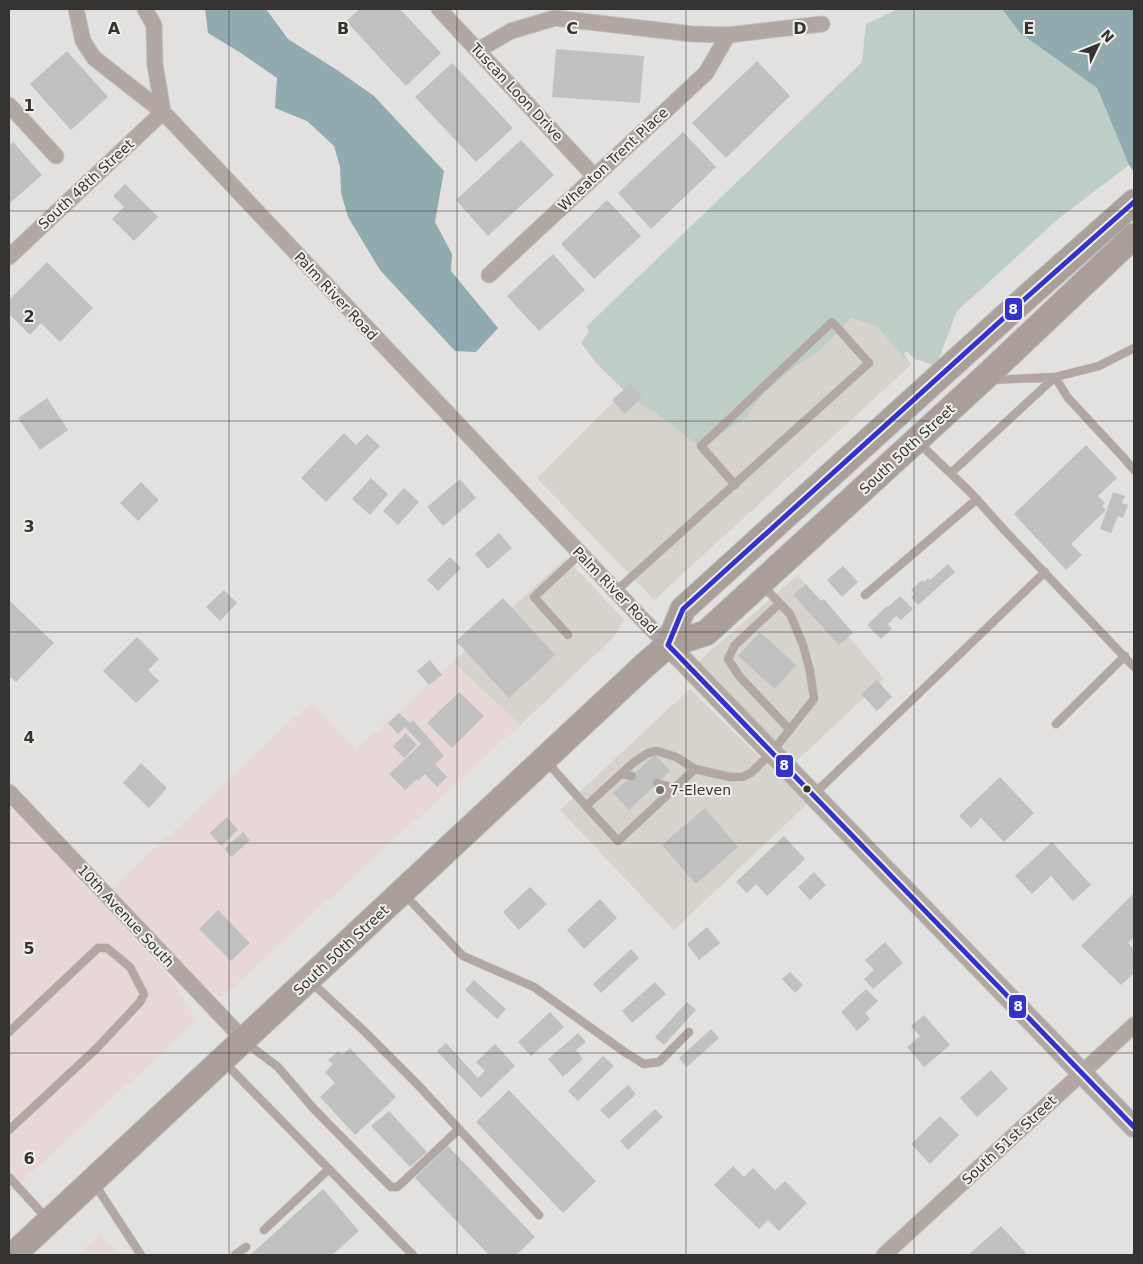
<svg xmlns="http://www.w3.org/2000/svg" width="1143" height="1264" font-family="'DejaVu Sans',sans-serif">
  <rect width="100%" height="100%" fill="#e2e1df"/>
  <path fill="#d6d2cc" d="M851,299l60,66 -257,235 -117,-122 99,-99z
    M566,558l58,62 -11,18 -93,87 -67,-63z
    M798,575l86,104 -94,88 -98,-100z
    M690,689l117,115 -133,126 -114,-120z"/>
  <path fill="#e7d8d7" d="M453,662l67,63 -299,273 -32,-24 -81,-82 203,-190 45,48z
    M9,801l165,181 23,39 -188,172z
    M100,1234l21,21h-44z"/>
  <path fill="#becdc5" d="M895,9h107l18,24 77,55 32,77 -71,54 -101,92 -21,55 -21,-7 -9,-8 -2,3 7,11 -36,-40 -24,-7 -31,32 -24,16 -32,27 -18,24 -46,30 -44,-34 -24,-15 -35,-34 -16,-21 8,-12 -3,-4 276,-265 4,-38 28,-13z"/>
  <path fill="#90aab0" d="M205,9h61l22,30 49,31 37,26 70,75 -9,51 17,32 -1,17 47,57 -22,24 -21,-1 -75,-81 -32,-53 -7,-24 -1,-26 -6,-21 -27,-25 -32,-13 2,-30 -36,-25 -33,-20z
    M1002,9h132v163l-5,-7 -32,-77 -77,-55z"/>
  <path fill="#c0c0c0" d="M360,9h40l41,44 -35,33 -60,-65z
    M556,49l88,7 -4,47 -88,-6z
    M67,51l41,46 -37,33 -41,-46z
    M757,61l33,35 -64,62 -34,-35z
    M452,63l61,65 -37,34 -61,-65z
    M683,132l33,35 -65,62 -33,-36z
    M521,140l33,35 -66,61 -32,-36z
    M13,142l29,33 -33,29v-58z
    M125,184l33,33 -24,24 -22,-22 12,-12 -11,-11z
    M607,200l34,36 -47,43 -33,-35z
    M553,254l32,36 -46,41 -32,-35z
    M47,262l46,46 -33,34 -19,-19 -11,12 -21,-21v-14z
    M630,384l12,13 -17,17 -13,-14z
    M47,398l21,32 -28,20 -22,-32z
    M344,433l12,12 11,-11 13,12 -54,56 -25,-24z
    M1086,445l31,33 -19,18 7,7 -3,3 4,4 -35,34 11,11 -16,15 -52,-56z
    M371,478l17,16 -18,21 -18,-16z
    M460,479l16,19 -33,28 -16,-19z
    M141,482l18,18 -21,21 -18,-18z
    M404,488l15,14 -21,23 -15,-14z
    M1113,492l12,4 -3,7 6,2 -5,13 -5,-2 -7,17 -11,-4z
    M499,533l13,15 -24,21 -13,-15z
    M450,557l11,11 -23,23 -11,-11z
    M948,564l7,8 -37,33 -7,-8 4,-3 -4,-4 11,-10 2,2 4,-4 2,2z
    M843,566l15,16 -16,15 -15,-17z
    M806,584l15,17 3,-2 29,34 -14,12 -46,-50z
    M224,590l13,13 -17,18 -14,-14z
    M900,596l13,13 -12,11 -5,-4 -8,8 4,5 -11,10 -14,-14 20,-19 1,1z
    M503,598l52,57 -46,43 -53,-57z
    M10,601l44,42 -38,39 -7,-6v-74z
    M760,632l36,33 -21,24 -37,-33z
    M137,637l22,22 -11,11 11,11 -23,22 -33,-32z
    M430,660l12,15 -13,10 -12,-14z
    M877,680l15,17 -15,14 -16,-17z
    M459,692l25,24 -32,32 -25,-25z
    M399,713l11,10 3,-3 31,36 -9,8 12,13 -10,10 -12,-13 -7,7 -1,-2 -12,11 -16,-16 32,-30 -16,-17 -7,7 -10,-11z
    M406,733l11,12 -13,13 -11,-12z
    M655,755l15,16 -41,39 -16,-17z
    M141,763l26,25 -18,20 -26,-25z
    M1000,777l34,36 -30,29 -23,-24 -10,10 -12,-12z
    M705,808l33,39 -42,37 -34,-39z
    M227,817l11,13 -17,16 -11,-13z
    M243,832l7,8 -18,17 -8,-8z
    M784,836l21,23 -38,37 -11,-12 -9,9 -11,-11z
    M1052,842l39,43 -18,16 -22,-25 -19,18 -17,-18z
    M814,872l12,13 -16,15 -12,-13z
    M530,887l17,17 -28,26 -16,-18z
    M1134,893v44l-6,6 6,6v24l-13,12 -40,-39z
    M600,899l17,19 -33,31 -17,-19z
    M218,910l32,33 -19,18 -32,-32z
    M707,927l13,16 -21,17 -12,-16z
    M885,942l18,21 -30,26 -9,-10 10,-9 -9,-10z
    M631,949l8,9 -38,35 -8,-9z
    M790,972l13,13 -8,8 -13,-14z
    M474,980l32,29 -9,10 -32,-29z
    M655,982l11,12 -34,29 -10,-12z
    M866,989l12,12 -13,12 5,6 -13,12 -16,-19z
    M687,1002l9,8 -32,35 -9,-8z
    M550,1012l14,15 -33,29 -13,-14z
    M924,1015l26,30 -26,22 -17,-20 13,-11 -9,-10z
    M711,1029l8,9 -32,29 -8,-9z
    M578,1033l8,9 -10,8 7,9 -20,18 -15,-18z
    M446,1043l32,35 7,-7 -9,-9 19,-18 20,22 -34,32 -44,-47z
    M350,1048l46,49 -41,38 -35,-38 15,-14 -10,-11 8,-8 -5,-4 10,-9 4,4z
    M603,1056l11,10 -36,35 -10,-10z
    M991,1070l17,19 -31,28 -17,-19z
    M628,1085l8,9 -27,25 -9,-9z
    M509,1090l87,91 -33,32 -87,-91z
    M655,1109l8,8 -35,33 -8,-9z
    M389,1111l38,41 -17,15 -39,-41z
    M940,1116l19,19 -29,29 -19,-20z
    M448,1146l87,91 -19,18h-27l-74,-77z
    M733,1166l11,11 9,-9 22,22 10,-9 22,22 -28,28 -11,-11 -9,9 -45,-44z
    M323,1189l36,42 -27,24h-82z
    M1001,1226l25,27 -3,2h-55z"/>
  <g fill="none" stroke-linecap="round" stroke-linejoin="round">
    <g stroke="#bebebd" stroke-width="9">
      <path id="service" d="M992,380l63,-3 44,-11 35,-18
        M919,443l51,49 38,42 126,133
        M951,473l104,-96 13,21 55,59 11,13
        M616,591l253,-228 -37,-41 -131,124 34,39
        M865,595l112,-96
        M779,604l-44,41 -7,14 12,18 50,53
        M568,635l-34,-38 47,-44
        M1056,724l69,-68
        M547,762l39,44 48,-44 14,-9 9,-2 19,6 19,12 35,8h12l9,-4 21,-21 42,-53 -4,-28 -7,-26 -13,-31 -28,-29
        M621,774l11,2
        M657,783l17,5
        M813,795l232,-223
        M586,806l32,35 77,-72
        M404,894l59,62 71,31 92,66 18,11 15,-2 30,-30
        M310,981l53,49 55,55 121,130
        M9,1032l89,-84h9l23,19 14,27 -4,8 -43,46 -88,82
        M245,1042l33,25 35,41 58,59 20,20h6l6,-5 56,-53
        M224,1062l189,193
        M9,1177l39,43
        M94,1183l47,72
        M264,1230l65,-61
        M235,1255l11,-8"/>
    </g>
    <g stroke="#bebebd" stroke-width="17">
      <path id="minor" d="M76,9l7,32 11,17 69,54 481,509 24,24
        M145,9l9,16 1,40 8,47
        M439,9l155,167
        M478,50l33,-19 44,-13 137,16 36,1 94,-11
        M9,105l47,51
        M9,257l154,-145
        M489,275l217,-202 22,-38
        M9,792l235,248
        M884,1255l250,-230"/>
    </g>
    <g stroke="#bebebd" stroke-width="22">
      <path id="tertiary" d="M668,645l466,482"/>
    </g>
    <g stroke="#bebebd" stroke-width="27">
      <path id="primary" d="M668,645l15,-36 335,-304 116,-103
        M13,1255l631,-589 24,-21 38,-12 276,-253 152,-144"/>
    </g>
    <use href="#service" stroke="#b2a6a2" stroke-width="8"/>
    <use href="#minor" stroke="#b2a6a2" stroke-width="15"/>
    <use href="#tertiary" stroke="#b2a6a2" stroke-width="20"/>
    <use href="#primary" stroke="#aa9e99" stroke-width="25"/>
    <g stroke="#f1efeb" stroke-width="9">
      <path id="bus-1" d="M668,645l466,482
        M668,645l15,-36 335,-304 116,-103"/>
    </g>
    <use href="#bus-1" stroke="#33c" stroke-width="5"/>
  </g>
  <path fill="none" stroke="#343332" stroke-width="1" stroke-opacity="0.55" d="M229,9v1246M457,9v1246M686,9v1246M914,9v1246M9,211h1125M9,421h1125M9,632h1125M9,843h1125M9,1053h1125"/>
  <circle fill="#343332" stroke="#f1efeb" stroke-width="2" cx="807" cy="789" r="4.5"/>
  <circle fill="#71706f" stroke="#f1efeb" stroke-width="2" cx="660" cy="790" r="5"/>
  <g text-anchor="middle" stroke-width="4" stroke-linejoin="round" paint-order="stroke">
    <g font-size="14" fill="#343332" stroke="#f1efeb">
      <text transform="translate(517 92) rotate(47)" y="5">Tuscan Loon Drive</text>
      <text transform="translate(613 159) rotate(-43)" y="5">Wheaton Trent Place</text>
      <text transform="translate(86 184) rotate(-43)" y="5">South 48th Street</text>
      <text transform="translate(336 296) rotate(47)" y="5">Palm River Road</text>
      <text transform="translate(907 449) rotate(-43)" y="5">South 50th Street</text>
      <text transform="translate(615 590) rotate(46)" y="5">Palm River Road</text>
      <text transform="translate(126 916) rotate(47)" y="5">10th Avenue South</text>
      <text transform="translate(341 950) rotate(-43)" y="5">South 50th Street</text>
      <text transform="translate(1009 1140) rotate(-43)" y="5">South 51st Street</text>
    </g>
    <g font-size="14" fill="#343332" stroke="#f1efeb" text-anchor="start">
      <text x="670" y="795">7-Eleven</text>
    </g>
  </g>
  <g font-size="16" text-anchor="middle" font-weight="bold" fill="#343332" stroke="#f1efeb" stroke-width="4" stroke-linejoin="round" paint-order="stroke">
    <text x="114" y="34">A</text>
    <text x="343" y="34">B</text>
    <text x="572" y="34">C</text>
    <text x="800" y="34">D</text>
    <text x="1029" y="34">E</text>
    <text x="29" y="111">1</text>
    <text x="29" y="322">2</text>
    <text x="29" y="532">3</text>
    <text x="29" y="743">4</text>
    <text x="29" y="954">5</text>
    <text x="29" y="1164">6</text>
  </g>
  <g stroke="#f1efeb" stroke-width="2">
    <rect x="1004" y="297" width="19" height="24" rx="5" fill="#33c"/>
    <rect x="775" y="754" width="19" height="24" rx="5" fill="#33c"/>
    <rect x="1008" y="994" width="19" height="25" rx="5" fill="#33c"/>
  </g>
  <g font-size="14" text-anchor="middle" font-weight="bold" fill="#fff">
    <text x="1013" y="314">8</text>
    <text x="784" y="770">8</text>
    <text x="1018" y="1011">8</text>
  </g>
  <rect width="1143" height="1264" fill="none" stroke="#343332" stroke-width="20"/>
  <g transform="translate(1098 45) rotate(47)" stroke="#f1efeb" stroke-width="4" paint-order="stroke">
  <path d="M0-4L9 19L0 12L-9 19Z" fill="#343332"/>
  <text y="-8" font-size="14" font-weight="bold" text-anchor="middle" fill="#343332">N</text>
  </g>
</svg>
